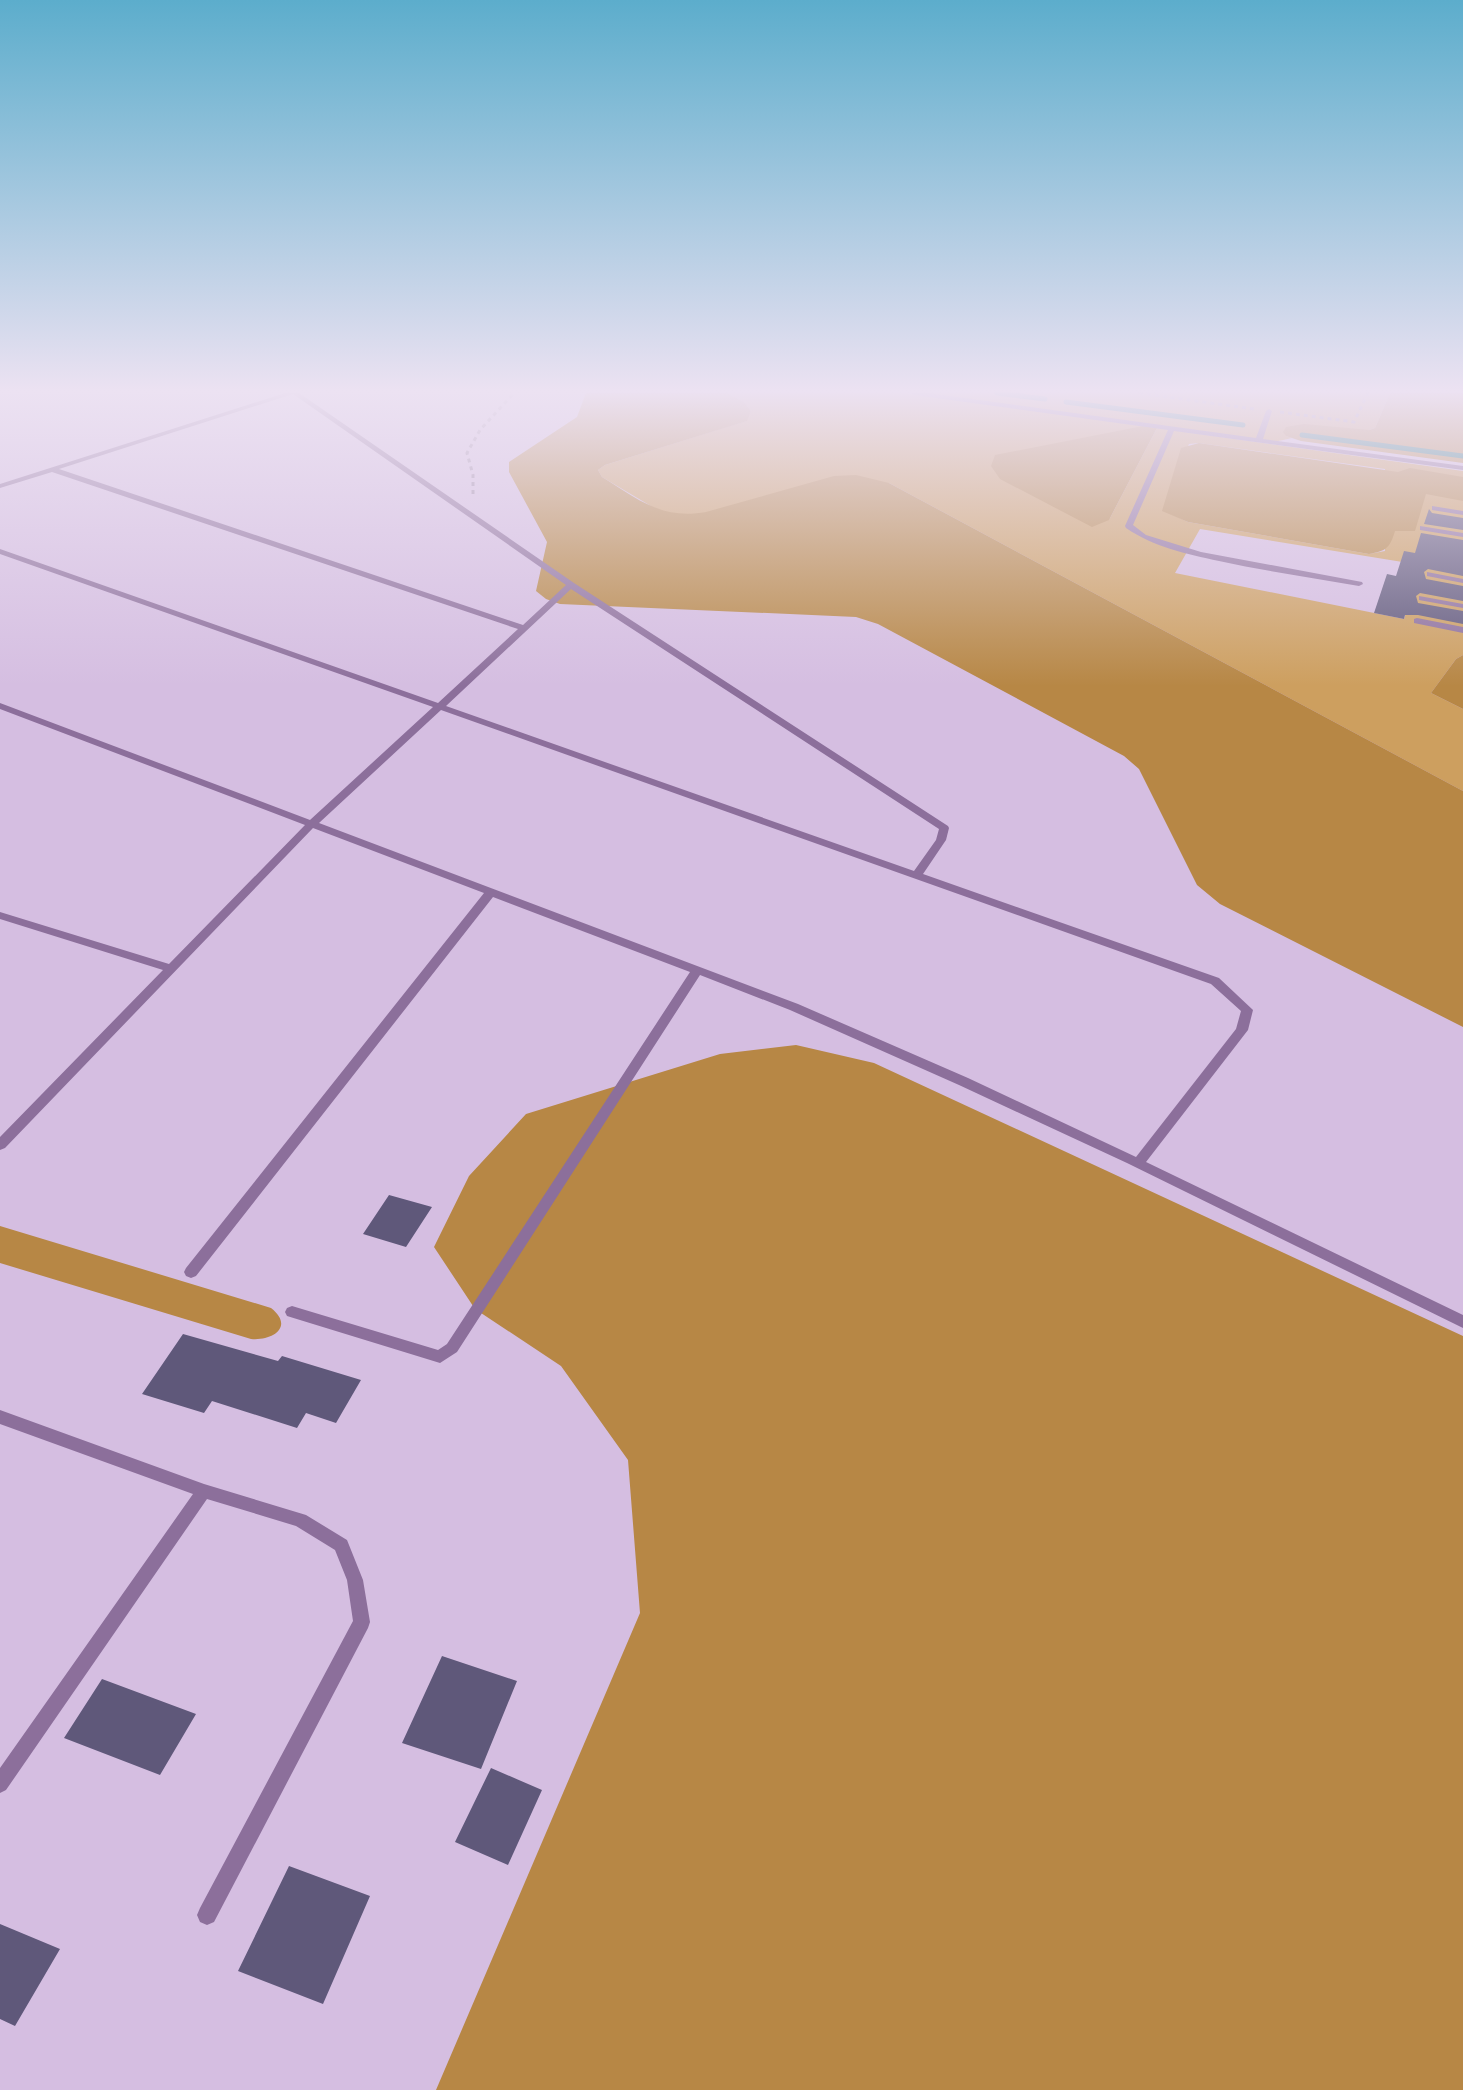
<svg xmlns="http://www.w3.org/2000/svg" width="1463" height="2090" font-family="Roboto,sans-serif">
  <rect width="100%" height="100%" fill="#d5bee1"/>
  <path fill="#cd9f5f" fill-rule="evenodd" d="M727,393h176l240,33 -34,94 48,-92 306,43v184l-7,4 -25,34 32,16v82l-574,-308 -204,33 -24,-4 -59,-35 -4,-7 7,-5 141,-44 5,-10 -7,-9zM1199,443l186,26v82l-16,3 -181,-32 -25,-12 26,-66zM1200,529l221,36 -17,54 -229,-46z
    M922,393h468l-15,35 -6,2 -83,6 6,2 -18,4z"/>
  <path fill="#b78745" d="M586,393h141l17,9 7,9 -4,10 -142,44 -7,5 4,7c36,22 59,43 104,35l128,-36 22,-1 33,8 574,308v236l-243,-123 -23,-19 -58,-116 -15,-13 -246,-132 -22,-7 -296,-13 -14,-5 -10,-8 11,-49 -38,-70v-10l68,-45z
    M1390,393h73v70l-162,-22 -15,-5 -3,-4 3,-5 18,-3 65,6 6,-2z
    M1143,426l14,2 -48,92 -17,7 -92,-48 -9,-13 4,-11z
    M1199,443l199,29 12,-4 53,9v24l-37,-7 -11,37h-20c-5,17 -9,20 -26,23l-181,-32 -26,-11 19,-63z
    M1463,655v54l-32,-16 25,-34z
    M796,1045l78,18 589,273v754h-1027l204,-477 -12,-153 -67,-94 -86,-57 -41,-62 35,-71 57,-62 194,-60z
    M0,1226l271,82c23,18 3,33 -20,31l-251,-76z"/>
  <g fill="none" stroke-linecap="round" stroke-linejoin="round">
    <path stroke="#25777a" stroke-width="5" d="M997,393l48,6
      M1066,402l177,23
      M1302,435l161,21"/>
  </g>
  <path fill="#5f587a" d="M1429,509l3,4 31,5v12l-39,-6z
    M1421,533l42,7v36l-35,-7 -4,3 2,7 37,7v15l-43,-8 -4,3 2,7 45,8v13l-45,-9h-13l-1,4 -30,-6 13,-39 9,2 8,-25 11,2z
    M389,1195l43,12 -26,40 -43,-13z
    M183,1334l95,27 4,-5 79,24 -25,43 -30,-10 -9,15 -85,-27 -8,12 -62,-19z
    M442,1656l75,25 -36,88 -79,-26z
    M102,1679l94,35 -36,61 -96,-37z
    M491,1768l51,22 -34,75 -53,-23z
    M289,1866l81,30 -47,108 -85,-33z
    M0,1924l60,25 -45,77 -15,-7z"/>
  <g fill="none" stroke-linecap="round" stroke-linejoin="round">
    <path stroke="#9c89a6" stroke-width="3" stroke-dasharray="4 4" stroke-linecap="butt" d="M1139,393l115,16
      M1280,412l74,10 14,-29
      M473,494v-19l-6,-22 13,-23 34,-37"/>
    <path fill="#8c6f9b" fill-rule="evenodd" d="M285,393h14l275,190 374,243 1,2 -3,12 -23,34 296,104 34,32 -5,20 -102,132 317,153v13l-336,-165 -168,-78 -169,-75 -90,-35 -243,377 -17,11 -153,-47 -2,-4 2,-4 5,-2 146,44 9,-6 243,-372 -197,-75 -297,379 -5,2 -5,-2 -2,-4 2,-4 298,-375 -171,-65 -308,320 -5,2v-13l163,-167 -163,-51v-7l169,52 136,-139 -305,-116v-6l310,117 123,-113 -433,-153v-5l438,154 80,-74 -466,-157 -52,16v-4zM293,394l273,191 -43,40 -464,-156zM571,589l368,240 -3,11 -22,31 -468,-165zM441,710l770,274 30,27 -5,18 -100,128 -168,-79 -170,-74 -479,-181z
      M911,393h17l328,45 10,-27 3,-2 3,2 -9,28 200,27v4l-289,-39 -41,94 13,10 55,17 161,30 1,2 -4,2c-47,-8 -94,-15 -140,-25 -33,-7 -65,-14 -93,-33l-1,-2 43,-96 -254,-35z
      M1432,506l31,5v4l-31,-5z
      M1420,526l43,7v4l-43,-7z
      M1427,572l36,7v4l-36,-7z
      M1419,596l44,8v4l-44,-8z
      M1417,618l46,9v6l-49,-10v-4z
      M0,1410l204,74 102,31 41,25 16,40 7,42 -2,6 -154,294 -7,3 -7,-3 -3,-7 3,-7 153,-287 -6,-41 -12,-30 -39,-24 -89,-27 -201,291 -6,3v-25l193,-274 -193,-70z"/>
  </g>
  <linearGradient id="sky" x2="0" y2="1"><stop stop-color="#5cadcc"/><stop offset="0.57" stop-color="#ece2f2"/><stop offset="1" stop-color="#ece2f2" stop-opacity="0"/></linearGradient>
  <rect width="1463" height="686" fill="url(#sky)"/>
</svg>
